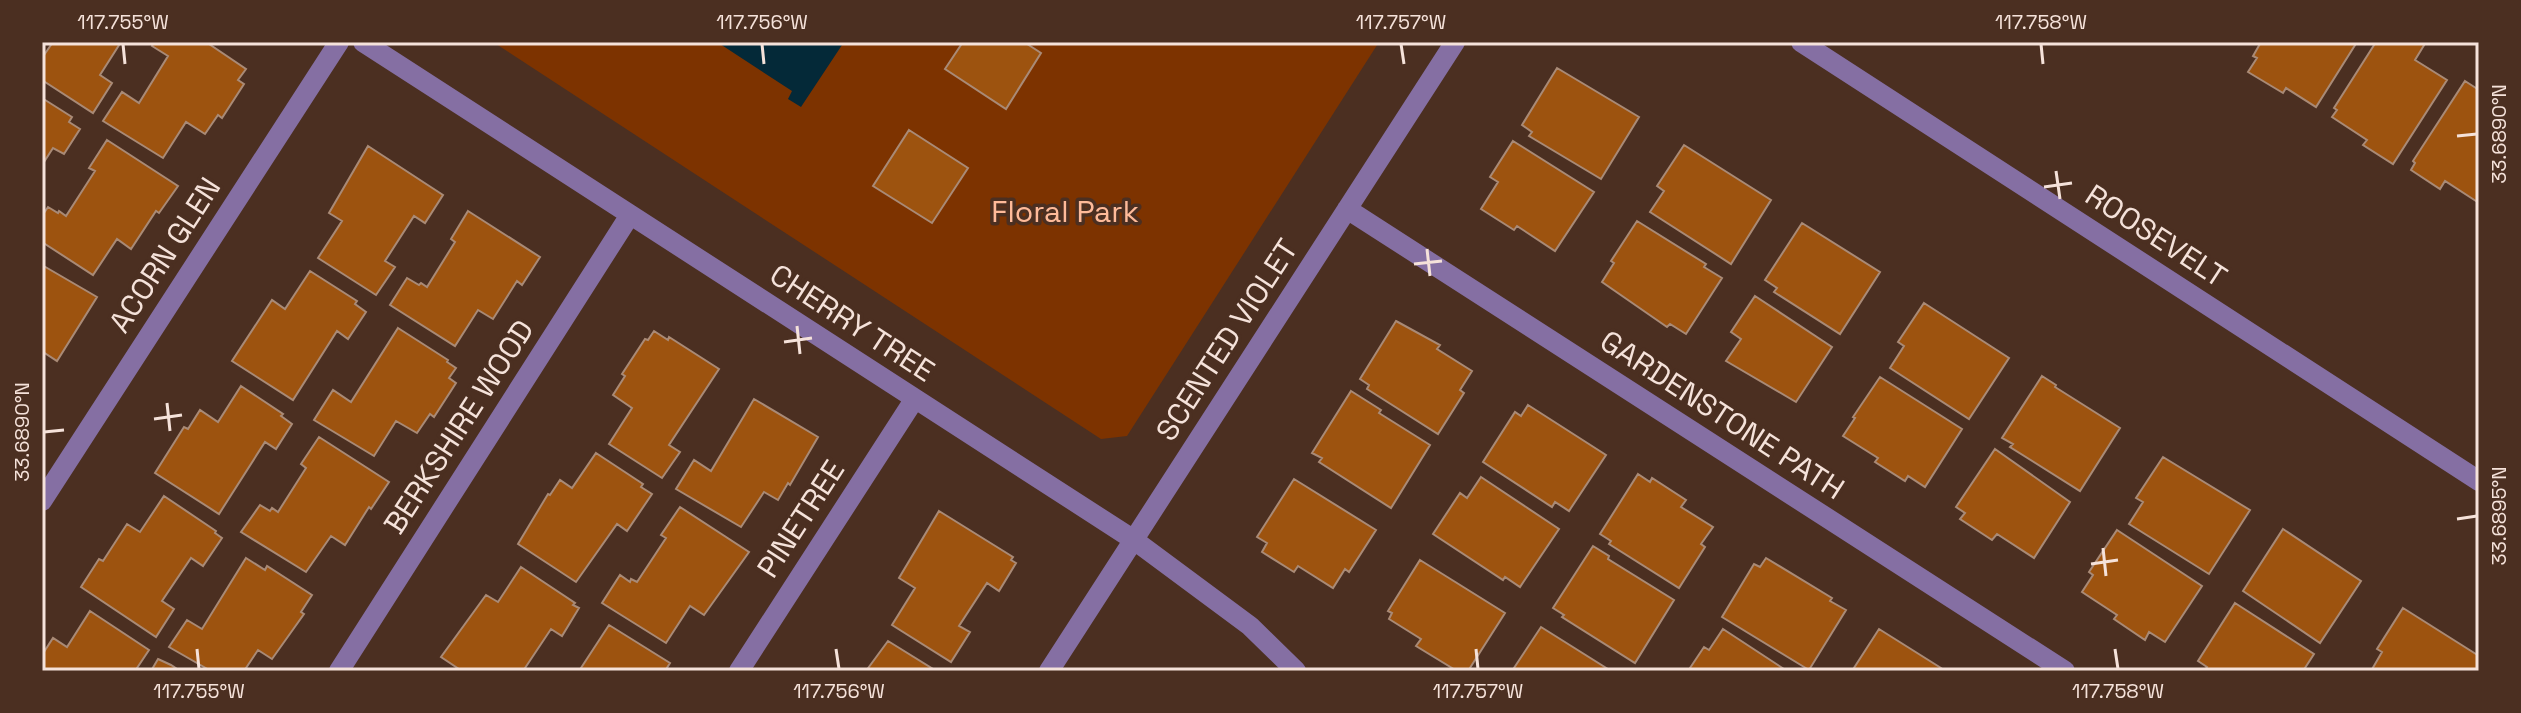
<svg xmlns="http://www.w3.org/2000/svg" width="2521" height="713" font-family="'Space Grotesk',sans-serif">
  <rect width="100%" height="100%" fill="#4b2f21"/>
  <path fill="#7d3300" d="M493,42h886l-252,394 -26,3z"/>
  <path fill="#042938" d="M717,42h127l-43,65 -13,-8 4,-8z"/>
  <path fill="#9d530f" stroke="#a98a76" stroke-width="2" d="M53,42h68l-21,33 12,8 -19,30 -51,-33v-22z
    M154,42h52l40,27 -8,11 6,4 -22,34 -4,-3 -13,19 -19,-12 -23,36 -60,-37 19,-29 17,11 29,-47 -16,-10z
    M963,42h61l17,11 -35,56 -61,-40z
    M2261,42h96l-41,65 -30,-19 -3,5 -35,-21 9,-14 -4,-2z
    M2376,42h50l-11,18 32,20 -54,84 -30,-19 4,-5 -35,-23 5,-7 -3,-2z
    M1557,68l82,49 -38,62 -72,-43 3,-4 -10,-7z
    M2465,81l14,9v113l-34,-22 -5,8 -29,-19 4,-7 -2,-2z
    M42,98l30,19 -3,5 11,7 -16,25 -11,-6 -11,17z
    M909,130l59,38 -36,55 -59,-37z
    M107,140l71,46 -19,27 -3,-2 -25,38 -14,-10 -24,36 -51,-33v-26l6,-9 10,6 1,-2 7,5 29,-45 -6,-3z
    M1513,141l81,51 -39,59 -38,-25 -3,4 -33,-21 17,-27 -8,-5z
    M1684,145l87,55 -40,64 -81,-52 14,-21 -7,-5z
    M368,146l75,49 -18,28 -11,-7 -29,45 10,6 -19,28 -58,-37 24,-37 -13,-8z
    M468,211l72,46 -18,28 -5,-4 -24,38 -15,-9 -23,36 -65,-41 17,-27 12,7 2,-2 6,4 28,-45 -4,-3z
    M1637,221l69,43 -2,3 18,11 -36,56 -16,-10 -3,3 -65,-45 12,-19 -3,-2z
    M1802,223l78,49 -40,62 -66,-42 3,-4 -12,-8z
    M42,265l55,32 -40,64 -14,-9 -1,2z
    M310,271l47,30 -2,3 11,8 -18,27 -11,-8 -44,69 -61,-39 40,-61 13,9z
    M1755,296l77,51 -36,55 -70,-41 15,-22 -10,-7z
    M1924,303l85,55 -40,61 -79,-51 14,-22 -6,-4z
    M1396,321l44,24 -3,4 35,22 -12,19 4,3 -26,41 -71,-45 2,-4 -9,-6z
    M398,328l50,32 -1,2 9,6 -7,10 7,5 -22,34 -4,-3 -13,19 -21,-12 -22,35 -60,-36 19,-30 18,12z
    M654,331l14,9 1,-3 50,32 -50,76 11,7 -18,26 -53,-34 23,-36 -19,-13 12,-19 -3,-2 23,-35 3,1z
    M2042,376l14,9 -1,2 65,41 -40,63 -70,-44 3,-3 -11,-6z
    M1880,377l82,52 -37,58 -17,-11 -3,5 -30,-19 3,-4 -35,-22 12,-18 -2,-1z
    M241,386l42,28 -2,2 11,8 -16,25 -11,-7 -46,72 -64,-41 29,-46 4,2 12,-19 18,12z
    M1351,391l30,19 -2,3 51,32 -39,63 -72,-46 3,-4 -10,-5z
    M754,399l64,38 -28,48 -2,-2 -10,17 -14,-8 -23,35 -65,-38 18,-29 17,11z
    M1528,405l78,50 -37,56 -14,-9 -3,5 -69,-45 32,-50 6,4z
    M319,437l70,45 -18,27 -2,-2 -24,38 -14,-9 -25,36 -65,-40 19,-27 10,6 2,-3 6,4 28,-44 -5,-4z
    M1995,449l75,53 -36,56 -37,-24 -5,6 -32,-21 5,-6 -9,-6z
    M596,453l47,31 -2,3 11,7 -25,37 -10,-7 -41,58 -58,-38 30,-50 2,1 10,-15 12,8z
    M2163,457l87,53 -41,64 -80,-50 14,-22 -7,-4z
    M1638,474l12,8 2,-4 34,22 -5,7 32,20 -12,17 4,3 -26,41 -70,-44 2,-3 -11,-7z
    M1481,477l78,52 -39,58 -15,-10 -2,3 -70,-46 27,-41 7,5z
    M1294,479l82,51 -27,42 -4,-3 -12,19 -35,-22 -4,6 -32,-20 5,-9 -10,-6z
    M164,496l52,35 -1,2 7,5 -19,28 -12,-8 -29,43 12,8 -18,28 -75,-50 18,-28 4,2 24,-37 13,8z
    M680,507l69,45 -45,63 -14,-9 -24,37 -64,-40 18,-28 10,7 1,-3 6,3 29,-44 -5,-3z
    M939,511l74,46 -2,3 5,3 -17,28 -12,-8 -28,43 11,6 -19,30 -59,-37 23,-37 -16,-10z
    M2283,529l78,52 -41,62 -77,-52z
    M2117,530l85,56 -37,56 -16,-10 -4,8 -31,-21 3,-4 -35,-23 11,-17 -4,-3z
    M1593,546l16,10 -1,3 66,41 -39,63 -73,-46 2,-2 -11,-7z
    M246,558l19,12 2,-4 45,29 -11,17 3,2 -32,45 -14,-9 -14,21h-33l-42,-24 18,-27 15,9z
    M1766,558l66,40 -2,3 16,9 -37,60 -87,-53 32,-53 6,3z
    M1420,560l85,53 -37,58h-11l-41,-25 5,-7 -32,-20 3,-6 -4,-2z
    M521,567l54,36 -2,2 6,3 -17,28 -11,-7 -28,42h-61l-21,-14 45,-62 12,7z
    M2235,603l79,51 -11,17 -98,-1 2,-3 -9,-6z
    M2403,608l76,48v15h-108l11,-19 -5,-3z
    M90,611l59,39 -14,21h-93v-16l11,-17 14,9z
    M609,625l61,38 -5,8h-86z
    M1541,627l70,44h-99z
    M1723,629l64,42h-99l16,-24 5,3z
    M1879,629l62,39 -2,3h-87z
    M888,641l45,28 -2,2h-65z
    M158,659l13,6 9,6h-29z"/>
  <g fill="none" stroke-linecap="round" stroke-linejoin="round">
    <path stroke="#856fa3" stroke-width="20" d="M363,42l771,498 116,86 46,45
      M1801,42l678,439
      M1347,209l718,462
      M42,501l297,-459
      M339,671l291,-456
      M739,671l175,-271
      M1049,671l406,-629"/>
  </g>
  <path fill="none" stroke="#f5e2da" stroke-width="3" d="M123,44l2,20M762,44l2,20M1401,44l3,20M2041,44l2,20M2457,136l20,-2M2056,171l4,28M2044,187l28,-4M1427,249l3,27M1414,264l28,-3M797,326l3,28M784,342l28,-4M167,403l3,28M154,419l28,-4M44,432l20,-2M2457,519l20,-3M2103,548l3,28M2091,564l27,-4M197,649l2,20M836,649l3,20M1476,649l2,20M2115,649l3,20"/>
  <g text-anchor="middle" stroke-width="7" stroke-linejoin="round" paint-order="stroke">
    <g font-size="30" fill="#feba99" stroke="#4b2f21">
      <text x="1065" y="222">Floral Park</text>
    </g>
    <g font-size="30" fill="#f5e2da" stroke="#4b2f21">
      <text transform="translate(2156 236) rotate(33)" y="10">ROOSEVELT</text>
      <text transform="translate(165 255) rotate(-57)" y="10">ACORN GLEN</text>
      <text transform="translate(852 323) rotate(33)" y="10">CHERRY TREE</text>
      <text transform="translate(1227 340) rotate(-57)" y="10">SCENTED VIOLET</text>
      <text transform="translate(1722 415) rotate(33)" y="10">GARDENSTONE PATH</text>
      <text transform="translate(459 427) rotate(-57)" y="10">BERKSHIRE WOOD</text>
      <text transform="translate(801 519) rotate(-57)" y="10">PINETREE</text>
    </g>
  </g>
  <rect width="2521" height="713" fill="none" stroke="#4b2f21" stroke-width="88"/>
  <rect x="44" y="44" width="2433" height="625" fill="none" stroke="#f5e2da" stroke-width="3"/>
  <g font-size="20" text-anchor="middle" fill="#f5e2da">
    <text x="123" y="29">117.755°W</text>
    <text x="762" y="29">117.756°W</text>
    <text x="1401" y="29">117.757°W</text>
    <text x="2041" y="29">117.758°W</text>
    <text transform="translate(2499 134) rotate(-90)" y="7">33.6890°N</text>
    <text transform="translate(22 432) rotate(-90)" y="7">33.6890°N</text>
    <text transform="translate(2499 516) rotate(-90)" y="7">33.6895°N</text>
    <text x="199" y="698">117.755°W</text>
    <text x="839" y="698">117.756°W</text>
    <text x="1478" y="698">117.757°W</text>
    <text x="2118" y="698">117.758°W</text>
  </g>
</svg>
